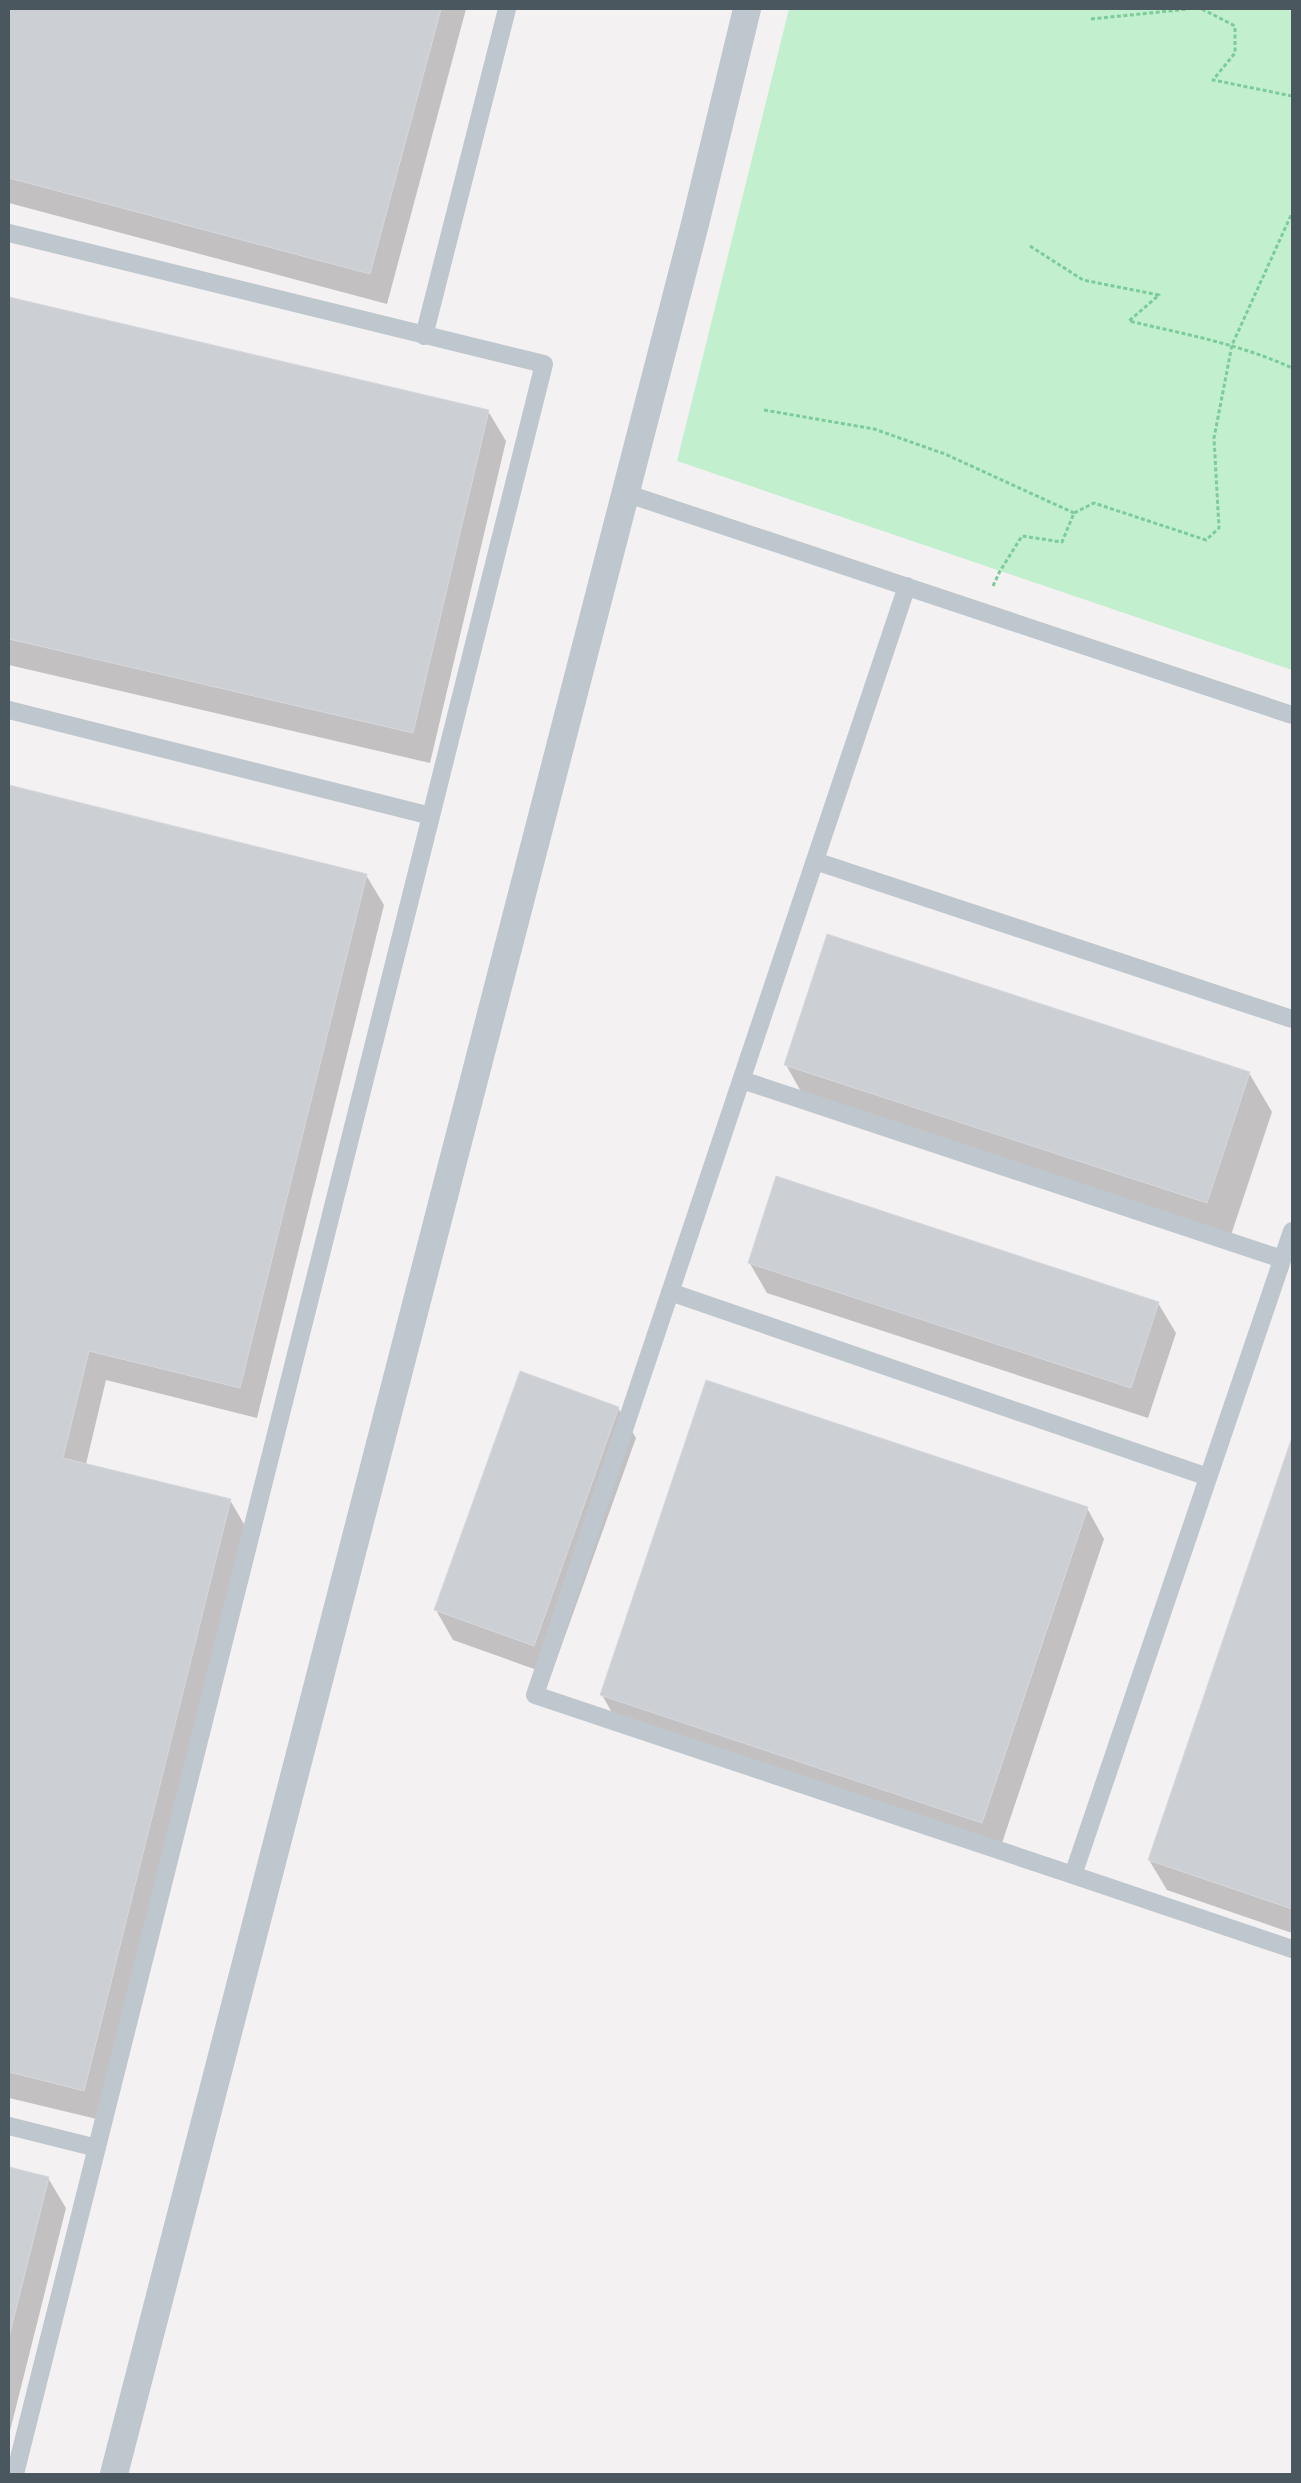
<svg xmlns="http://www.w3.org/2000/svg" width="1301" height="2483" font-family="Jost,sans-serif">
  <rect width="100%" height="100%" fill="#f4f1f2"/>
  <path fill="#c2efce" d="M789,9h503v661l-615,-209z"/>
  <path fill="#0003" d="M9,9h457l-79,295 -378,-101z
    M9,299l479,112 18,30 -76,322 -421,-98z
    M9,787l357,88 18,30 -127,513 -151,-38 -20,84 144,36 18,31 -147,589 -92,-22z
    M786,1065l463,8 23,39 -43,129 -421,-137z
    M749,1262l409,41 18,30 -28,85 -381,-125z
    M618,1408l18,30 -85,237 -98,-35 -17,-30z
    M1292,1441v492l-125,-43 -18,-30z
    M1087,1508l17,31 -105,313 -380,-127 -17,-30z
    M9,2168l39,10 18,30 -57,227z"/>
  <path fill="#cccfd4" stroke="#d6d8dc" d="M9,9h432l-71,265 -361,-96z
    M9,297l480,113 -76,323 -404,-94z
    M9,785l358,89 -127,514 -151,-37 -26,107 168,41 -147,592 -75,-19z
    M827,934l423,138 -43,131 -423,-138z
    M776,1176l383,126 -28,86 -383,-125z
    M520,1371l99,36 -85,239 -100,-36z
    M706,1380l382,127 -106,316 -382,-128z
    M1292,1437v472l-144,-49z
    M9,2167l40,10 -40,160z"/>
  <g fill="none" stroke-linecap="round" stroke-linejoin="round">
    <path stroke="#7bcc9a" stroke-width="3" stroke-dasharray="4 2.5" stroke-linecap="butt" d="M1202,9l33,17v27l-22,27 79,16
      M1091,19l98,-10
      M1030,246l53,34 76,15 -30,26c55,13 111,23 163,47
      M764,410l110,19 71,25 129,59
      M993,586l7,-15 22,-35 40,6 12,-29 20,-10 112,37 13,-12 -5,-90 18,-93 60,-132"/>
    <path stroke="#bec7cd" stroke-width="18" d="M9,233l535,131 -113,452
      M424,336l83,-327
      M625,493l667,222
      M907,586l-372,1109 538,180
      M9,710l422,106 -416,1658
      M815,861l477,158
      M742,1080l540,179
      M1292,1231l-219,644 219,74
      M670,1292l538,185
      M9,2126l88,22"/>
    <path stroke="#bec7cd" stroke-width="28" d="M114,2474l581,-2250 52,-215"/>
  </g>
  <rect width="1301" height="2483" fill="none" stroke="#4a575e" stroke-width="20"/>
</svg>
